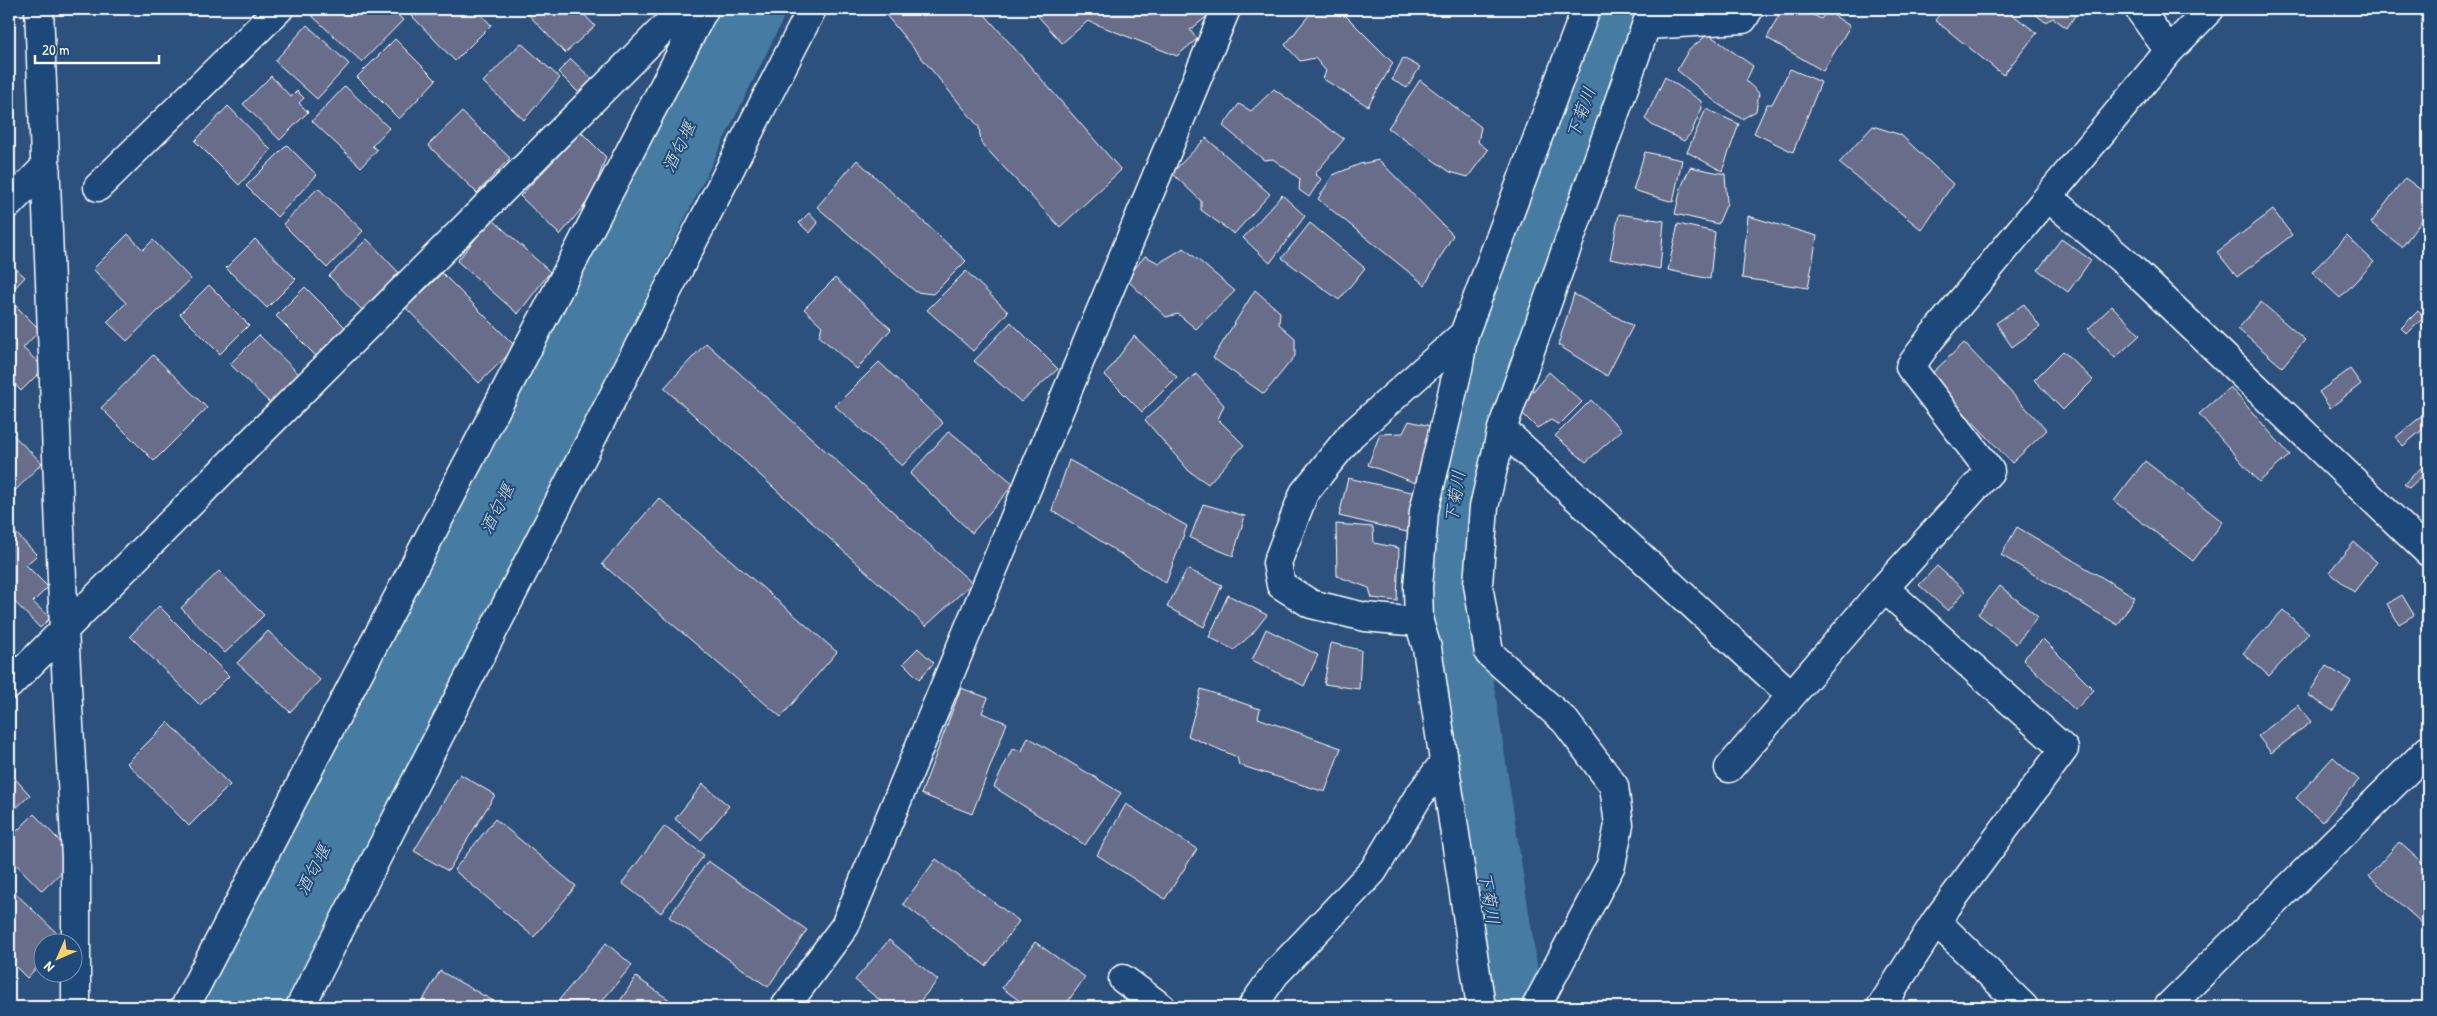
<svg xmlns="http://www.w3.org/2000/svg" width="2437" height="1016" font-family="'Patrick Hand','Klee One',sans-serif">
  <rect width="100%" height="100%" fill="#2d517d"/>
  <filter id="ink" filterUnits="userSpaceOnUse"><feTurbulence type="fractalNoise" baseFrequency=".02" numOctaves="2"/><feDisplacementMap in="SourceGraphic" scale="10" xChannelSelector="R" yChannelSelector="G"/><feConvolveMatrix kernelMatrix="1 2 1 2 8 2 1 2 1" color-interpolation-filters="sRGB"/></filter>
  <g filter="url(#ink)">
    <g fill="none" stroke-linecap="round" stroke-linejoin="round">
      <path stroke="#467ca2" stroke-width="74" d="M244,1007l361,-710 142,-288
        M1506,1007l-59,-385 3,-115 16,-73 153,-425"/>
    </g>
    <path fill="#676e8a" stroke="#fff" d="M311,9h80l12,11 -41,42 -54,-50z
      M419,9h57l15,16 -36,36 -43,-45z
      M523,9h56l16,17 -30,27z
      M881,9h99l141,161 -61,57 -79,-84 -2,-16z
      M1040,9h169l1,5 -20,16 7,9 -20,17 -89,-35 -26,22 -25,-28z
      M1314,9h13l6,5 13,2 47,47 -25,43 -45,-27 3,-8 -11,-13 -15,3 -15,-16z
      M1782,9h20l19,10 6,-8 23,15 -27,45 -56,-33z
      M1839,9h11l-3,5z
      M1944,9h61l32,24 -34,42 -68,-55z
      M2029,9h50l-12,19 -14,-10 -8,4z
      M307,25l42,39 -32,35 -42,-38z
      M1708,34l45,32 -7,15 13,12 -3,18 -14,8 -24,-15 -41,-34 11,-19z
      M395,39l41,41 -37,39 -42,-42z
      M521,43l39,35 -36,42 -41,-38z
      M1403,58l17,9 -13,21 -15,-8z
      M571,59l23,22 -13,14 -23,-23z
      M1790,69l31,13 -28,70 -39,-19 13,-29h5z
      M271,76l20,21 6,-6 7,7 -5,5 9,9 -28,28 -37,-36z
      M1665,77l36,24 1,7 -11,25 -7,8 -32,-16 -7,-6z
      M1420,80l61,47 -3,15 10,8 -20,27 -18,-5 -62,-44z
      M345,86l44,42 -17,18 5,4 -16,17 -49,-46z
      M1274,89l70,50 -29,35 6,5 -12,18 -10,-7 1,-11 -27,-20 -9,1 -41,-34 16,-22 12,7z
      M228,106l43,44 -32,35 -44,-44z
      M1706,109l33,15 -17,47 -35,-19z
      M462,112l48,46 -33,35 -49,-48z
      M1873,126l28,9 52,49 -31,46 -83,-67z
      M581,132l25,25 -14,39 -32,39 -40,-39z
      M1206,138l64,56 -36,40 -33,-24v-9l-29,-28z
      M287,145l30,30 -40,42 -31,-31z
      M1645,152l37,8 -9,42 -40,-12z
      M857,160l109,101 -33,33 -17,-2 -99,-85z
      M1379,160l74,75 -28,50 -107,-86 15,-24 27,-11z
      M1690,167l35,7 2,29 -9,21 -43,-10 6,-26z
      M2405,178l23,17v17l-26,35 -31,-24z
      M318,188l45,43 -36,37 -44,-44z
      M1282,195l23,21 -35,47 -27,-25z
      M2273,210l19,25 -55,42 -20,-25z
      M809,213l9,10 -8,10 -11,-10z
      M1619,214l45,7 -4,48 -50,-10z
      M1748,216l69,20 -9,52 -66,-10z
      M492,219l58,53 -32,42 -61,-53z
      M1310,223l55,45 -26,32 -57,-42z
      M1678,224l37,8 -5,47 -42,-9z
      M128,234l15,16 10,-10 38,39 -64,62 -20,-19 19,-19 -33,-34z
      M2347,236l27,26 -34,36 -28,-26z
      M255,239l41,40 -29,29 -41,-40z
      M367,239l35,37 -38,36 -35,-36z
      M2061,239l30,21 -23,32 -30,-22z
      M1184,248l51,43 -39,38 -18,-15 -12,3 -40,-38 19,-23 14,7z
      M9,262l16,15 -16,17z
      M966,271l42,41 -35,39 -46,-41z
      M442,273l74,74 -37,36 -73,-75z
      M835,278l56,51 -34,40 -38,-33 3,-10 -18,-17z
      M209,285l40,40 -29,29 -40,-40z
      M305,287l40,40 -29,29 -40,-40z
      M1255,290l25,22 -1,12 16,14v18l-31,38 -51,-36z
      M1574,294l59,32 -26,50 -49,-31z
      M11,301l29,29 -17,18 21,20 -23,23 -12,-13v-75z
      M2261,302l44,38 -23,27 -44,-38z
      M2024,304l16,23 -28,20 -16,-24z
      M2112,306l28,29 -25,23 -27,-29z
      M2418,311l6,6 -17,17 -6,-6z
      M1011,322l47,47 -37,33 -47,-41z
      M259,335l41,40 -29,29 -41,-40z
      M1134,336l43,41 -35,35 -37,-37z
      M706,343l266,240 -46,43 -262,-238z
      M1964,343l83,87 -35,33 -83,-87z
      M2063,351l30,29 -30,30 -29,-30z
      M153,355l54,53 -53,53 -53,-53z
      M879,362l64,61 -41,43 -67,-60z
      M2350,369l11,15 -31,24 -11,-16z
      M1549,372l33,30 -23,23 -8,-5 -14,8 -19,-19z
      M1196,374l28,31 -6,14 26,26 -36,39 -19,-13 -44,-51z
      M2230,387l60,68 -31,27 -60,-68z
      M1591,400l31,30 -36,32 -31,-26z
      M2428,411v14l-25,21 -7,-9z
      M1409,421l26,6 -14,58 -53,-20 12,-31 23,-1z
      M9,431l33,32 -33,34z
      M949,431l65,53 -42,49 -62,-59z
      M1069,460l118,66 -21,57 -114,-73z
      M2145,461l78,61 -30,39 -79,-60z
      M2428,461v9l-19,18 -5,-4z
      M1348,478l72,16 -9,39 -72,-17z
      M659,498l178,154 -56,65 -179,-153z
      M1203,504l42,12 -12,40 -43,-18z
      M1336,524l37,3 1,16 25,5 -2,53 -25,-3 -3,-10 -32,-12z
      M9,526l28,29 -11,10 22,22 -15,15 17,16 -10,10 -31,-32z
      M2017,527l118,70 -17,28 -117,-70z
      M2354,542l23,20 -23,30 -25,-20z
      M1937,566l28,25 -17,20 -29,-26z
      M1187,569l35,16 -18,42 -37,-20z
      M219,571l45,44 -39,38 -44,-45z
      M2000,586l38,31 -22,27 -38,-30z
      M1228,595l39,20 -15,19 -18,16 -25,-13z
      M2402,595l12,20 -15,9 -12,-20z
      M159,606l70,70 -29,29 -70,-69z
      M2283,610l26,23 -40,43 -26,-23z
      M1266,629l52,26 -14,31 -52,-26z
      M268,631l52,49 -30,32 -53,-49z
      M2043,639l51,51 -19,20 -52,-51z
      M1331,643l30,7 -2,39 -35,-5z
      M918,648l16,15 -15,16 -16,-16z
      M2326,666l25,15 -18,30 -25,-16z
      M961,688l27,10 -6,15 25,10 -35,91 -51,-20z
      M1201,689l59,20 -2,9 83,30 -16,44 -86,-27 -2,-8 -49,-21z
      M2298,705l13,17 -40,31 -13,-17z
      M168,722l62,63 -41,41 -62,-63z
      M1028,737l93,56 -36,52 -91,-58 18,-38 10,2z
      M2333,757l26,23 -37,42 -26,-24z
      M9,772l21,23 -21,20z
      M460,774l35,21 -47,76 -34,-20z
      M703,784l26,22 -28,34 -26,-21z
      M1126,804l71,45 -32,50 -68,-44z
      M34,814l42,44 -34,33 -33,-34v-18z
      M495,819l81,67 -42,51 -80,-67z
      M665,826l39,29 -43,58 -39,-30z
      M2399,842l29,26v50l-5,6 -54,-48z
      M936,859l83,62 -33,45 -83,-62z
      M708,861l99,69 -39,57 -99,-70z
      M9,887l55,53 -4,4h-18v18l-15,16 -18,-18z
      M889,940l49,40 -23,27h-27l-33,-27z
      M1035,942l50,35 -21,30h-36l-26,-19z
      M606,943l26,22 -35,42h-29l-9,-7z
      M440,971l64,36h-85z
      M636,977l44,30h-64z"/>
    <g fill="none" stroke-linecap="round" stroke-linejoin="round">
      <g stroke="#fff" stroke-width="31">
        <path id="minor" d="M39,9l25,620 12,229v149
          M2139,9l30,42
          M1647,25l96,-6 6,-10
          M98,187l181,-178
          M2049,198l78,66 301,288
          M9,204l37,-38
          M1502,429l289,266
          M1419,622l-54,-5 -54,-13 -30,-19 -4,-22 27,-70 47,-58 113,-101
          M9,685l659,-661 35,-12
          M1729,768l155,-180
          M1936,921l88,86
          M1123,979l38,28
          M185,1007l519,-998
          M300,1007l512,-998
          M785,1007l60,-81 381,-917
          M1252,1007l23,-33 98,-103 45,-74 25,-33
          M1481,1007l-54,-359 -8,-26 -1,-35 6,-76 34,-142 6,-35 122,-325
          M1536,1007l75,-142 8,-40 -5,-39 -49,-65 -76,-68 -11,-69 6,-77 18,-78 150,-420
          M1881,1007l55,-86 128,-172 -180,-161 106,-117 -80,-104 21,-29 238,-287 41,-42
          M2168,1007l260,-257"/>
      </g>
      <use href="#minor" stroke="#1f4a7a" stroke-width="28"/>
    </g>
  </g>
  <g text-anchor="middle" stroke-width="4" stroke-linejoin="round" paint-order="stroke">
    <g font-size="18" font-style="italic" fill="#d1dee8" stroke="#1f4a7a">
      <text transform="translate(1581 113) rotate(-70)" y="6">下菊川</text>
      <text transform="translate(679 147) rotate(-64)" y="6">酒匂堰</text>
      <text transform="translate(1455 497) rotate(-81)" y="6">下菊川</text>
      <text transform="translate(497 509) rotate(-63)" y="6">酒匂堰</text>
      <text transform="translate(313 870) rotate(-63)" y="6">酒匂堰</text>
      <text transform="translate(1489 898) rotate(81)" y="6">下菊川</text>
    </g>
  </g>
  <rect width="2437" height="1016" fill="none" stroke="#1f4a7a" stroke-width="30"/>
  <rect x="15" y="15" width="2407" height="986" fill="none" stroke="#fff" stroke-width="2" filter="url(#ink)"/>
  <g transform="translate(58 958) rotate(225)"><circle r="24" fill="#1f4a7a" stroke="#7992af"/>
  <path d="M0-4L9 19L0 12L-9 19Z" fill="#ffd166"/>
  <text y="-8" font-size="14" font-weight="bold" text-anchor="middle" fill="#ffffff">N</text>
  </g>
  <path d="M35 55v8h124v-8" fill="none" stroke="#ffffff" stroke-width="2.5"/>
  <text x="42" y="55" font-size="15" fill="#ffffff" stroke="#1f4a7a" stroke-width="4" paint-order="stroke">20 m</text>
</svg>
